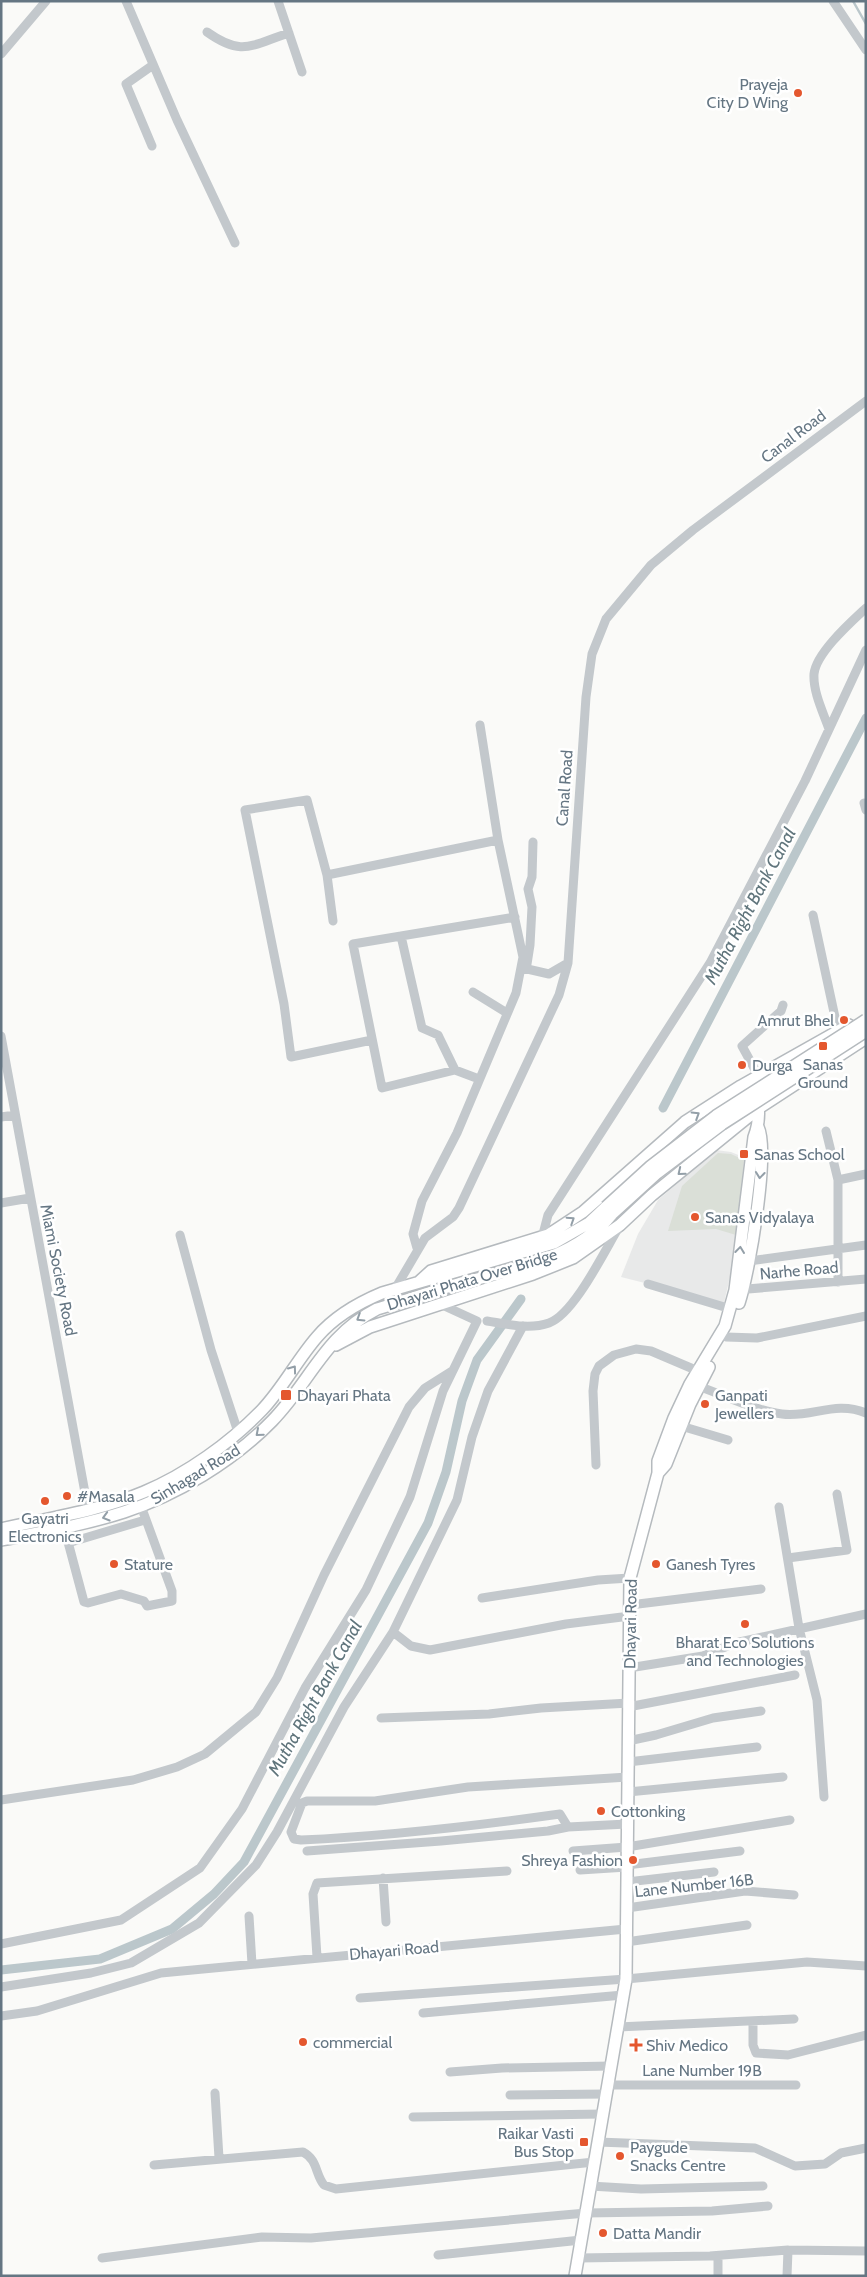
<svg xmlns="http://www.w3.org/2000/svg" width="867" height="2277" font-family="Cabin,sans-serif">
  <rect width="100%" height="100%" fill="#fafaf8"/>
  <path fill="#e8e9e9" d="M716,1150l15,2 17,7 -9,78 -15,66 -103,-26 17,-43 20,-34z"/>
  <path fill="#dadfd7" d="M718,1153l13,1 13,6 -8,75 -20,-6 -48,2 14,-45z"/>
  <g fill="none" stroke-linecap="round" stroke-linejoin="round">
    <path stroke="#bbc7cb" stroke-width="2.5" d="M853,1l13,23"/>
    <path stroke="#bbc7cb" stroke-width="9" d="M663,1108l203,-390
      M1,1970l99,-11 72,-30 42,-35 30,-32 184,-339 18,-51 16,-71 15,-41 44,-61"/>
    <g stroke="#b5babe" stroke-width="14">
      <path id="major" d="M420,1281l11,-10 117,-36 35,-23 102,-90 56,-36 108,-61
        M739,1303c10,-30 31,-151 19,-176
        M336,1345l34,-18 163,-53 40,-16 47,-33 32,-30 107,-87 107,-70
        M658,1473l8,-9 24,-60 19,-37
        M1,1529c48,-11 98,-18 143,-37 43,-18 86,-49 118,-82 21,-22 35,-50 55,-73 17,-20 41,-34 65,-44l172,-50 35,-20 17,-16
        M1,1540c41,-8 83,-15 123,-28 53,-17 109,-51 148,-91 39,-40 52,-85 105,-112 27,-8 54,-17 81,-25 52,-14 118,-25 154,-70
        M575,2276l51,-297 4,-401 28,-105v-12l16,-43 16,-34 35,-58 10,-36 19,-153c8,-20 4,-36 -1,-56"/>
    </g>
    <path stroke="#c3c8cc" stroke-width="9" d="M126,1l51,119 58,123
      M278,1l24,71
      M833,1l33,49
      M207,32c35,25 44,13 82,1
      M1,54l45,-53
      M152,146l-26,-62 27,-19
      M829,729c-6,-17 -16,-37 -15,-55 2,-21 37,-52 52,-66
      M864,803l2,7
      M533,842l-1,35 -4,12 4,18 -2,38 -3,19 -4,4 26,6 19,-11
      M327,875l6,46
      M813,915l25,116
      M401,936l21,92 16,7 17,35
      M473,992l34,21
      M1,1036l87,473
      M372,1040l-81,17 -7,-53 -39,-194 62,-10 20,75 171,-35
      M759,1077l-17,-31 39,-35 2,-6
      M479,1079l-24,-9 -73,18 -29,-144 162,-27
      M1,1117l14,-2
      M826,1131l12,49v102
      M838,1180l28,-6
      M1,1203l29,-5
      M180,1235l31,115 27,82
      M542,1238l6,-23 162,-252 95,-182 61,-131
      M417,1248l-4,-14 9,-33 35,-68 59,-140 7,-36 -25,-117 -18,-115
      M749,1261l117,-16
      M648,1284l83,25
      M395,1289l30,-51 28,-21 6,-9 100,-213 9,-32 18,-266 6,-43 14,-35 45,-54 42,-35 173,-129
      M736,1290l130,-11
      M487,1321c19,3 42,9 62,2 25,-9 55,-71 70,-96
      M523,1326l-35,65 -16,46 -15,63 -64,132 18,14 19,4 136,-26 64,-8
      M726,1337l31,1 109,-22
      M695,1385c27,9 60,26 87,29 30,4 53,-14 84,-1
      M681,1426l47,14
      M596,1465l-3,-74 2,-17 4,-8 15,-11 22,-6 15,2 47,20
      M779,1507l20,121 18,72 7,97
      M64,1527l20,75 4,1 33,-9 23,7 3,5 25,-5v-10l-31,-85
      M68,1543l77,-23
      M788,1558l59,-8 -10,-56
      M482,1598l116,-18 32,-2
      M630,1605l131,-16
      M629,1668l74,-12 32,-13 131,-29
      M381,1718l108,-4 52,-6 88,-5 4,3 162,-31
      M628,1741l28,-6 57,-17 48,-7
      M628,1762l129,-15
      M628,1792l155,-15
      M1,1800l132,-20 44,-13 28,-13 51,-42 21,-34 47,-103 85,-168 16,-19 27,-17
      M627,1824l-59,3 -8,-13c-86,12 -172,22 -259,26l-7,-1 -3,-7 11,-29 5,-2h68l93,-14 160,-10
      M307,1851l134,-10 107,-10 20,-4
      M573,1851l54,-4 163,-27
      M627,1865l113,-14
      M580,1870l47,-3
      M383,1878l3,44
      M627,1882l87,-10
      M627,1908l118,-17 49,4
      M249,1916l3,48
      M626,1942l121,-17
      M1,1944l120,-24 79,-52 42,-59 63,-121 61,-98 44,-93 33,-106 34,-70 -37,-17
      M317,1957l-4,-63 4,-11 190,-12
      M1,1987l90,-14 40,-10 68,-40 57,-58 21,-33 67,-125 49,-75
      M360,1998l266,-19 181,-17 59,4
      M423,2013l200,-18
      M1,2016l36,-5 124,-38 465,-44
      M753,2021v24l3,8 32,2 78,-20
      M618,2027l176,-8
      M450,2072l52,-4 109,-2
      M608,2085h188
      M215,2093l4,65
      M510,2095l96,-1
      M413,2117l189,-3
      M598,2142l157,6 40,18 30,-2 16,-11 25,-5
      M154,2165l149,-13c15,8 12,22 21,33l12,4 258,-27
      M590,2186l51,3 122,-3
      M438,2255l143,-15
      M102,2258l160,-21 49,1 275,-25 126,-2 56,-5
      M578,2258l132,-2 78,-6 78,1
      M718,2276v-20
      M787,2276l1,-26"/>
    <use href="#major" stroke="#fff" stroke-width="11"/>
    <g stroke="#b5babe" stroke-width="14" stroke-linecap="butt">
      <path id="major-bridge" d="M606,1207l45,-41 65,-50 150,-96
        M612,1214l45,-41 65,-49 144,-93"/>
    </g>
    <use href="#major-bridge" stroke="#fff" stroke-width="11"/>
  </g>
  <defs><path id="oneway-chevron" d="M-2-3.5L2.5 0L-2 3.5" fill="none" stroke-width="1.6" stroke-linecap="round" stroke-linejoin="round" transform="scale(1.25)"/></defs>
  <g stroke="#939fa8">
    <use href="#oneway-chevron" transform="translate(696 1115) rotate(-32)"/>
    <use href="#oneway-chevron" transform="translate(681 1172) rotate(141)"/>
    <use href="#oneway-chevron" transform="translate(760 1175) rotate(96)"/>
    <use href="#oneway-chevron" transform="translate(571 1220) rotate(-33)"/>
    <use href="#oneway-chevron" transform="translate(740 1250) rotate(-83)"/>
    <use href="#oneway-chevron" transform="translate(360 1318) rotate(148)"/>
    <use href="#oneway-chevron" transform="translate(293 1369) rotate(-54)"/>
    <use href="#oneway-chevron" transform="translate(259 1433) rotate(139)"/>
    <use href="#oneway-chevron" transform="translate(106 1517) rotate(164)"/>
  </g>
  <g fill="#e4572e" stroke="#fff" stroke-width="2">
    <circle cx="798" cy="93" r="5"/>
    <circle cx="844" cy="1020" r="5"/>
    <rect x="818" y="1041" width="10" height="10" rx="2.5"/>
    <circle cx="742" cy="1065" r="5"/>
    <rect x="739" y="1149" width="10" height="10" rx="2.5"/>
    <circle cx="695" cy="1217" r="5"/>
    <rect x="280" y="1389" width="12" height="12" rx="2.5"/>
    <circle cx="705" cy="1404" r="5"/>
    <circle cx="67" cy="1496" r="5"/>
    <circle cx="45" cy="1501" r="5"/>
    <circle cx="114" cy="1564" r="5"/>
    <circle cx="656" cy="1564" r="5"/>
    <circle cx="745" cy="1624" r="5"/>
    <circle cx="601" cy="1811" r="5"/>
    <circle cx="633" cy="1860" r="5"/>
    <circle cx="303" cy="2042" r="5"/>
    <path d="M633.5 2037.5h5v5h5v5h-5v5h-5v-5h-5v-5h5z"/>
    <rect x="579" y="2137" width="10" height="10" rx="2.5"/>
    <circle cx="620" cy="2156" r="5"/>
    <circle cx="603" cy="2233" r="5"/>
  </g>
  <g text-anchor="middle" stroke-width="5" stroke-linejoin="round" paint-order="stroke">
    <g font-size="16" fill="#657683" stroke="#fff" text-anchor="start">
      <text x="788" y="90" text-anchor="end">Prayeja<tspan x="788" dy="18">City D Wing</tspan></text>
      <text x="834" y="1026" text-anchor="end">Amrut Bhel</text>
      <text x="823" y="1070" text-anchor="middle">Sanas<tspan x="823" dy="18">Ground</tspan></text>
      <text x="752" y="1071">Durga</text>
      <text x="754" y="1160">Sanas School</text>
      <text x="705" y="1223">Sanas Vidyalaya</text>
      <text x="297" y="1401">Dhayari Phata</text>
      <text x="715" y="1401">Ganpati<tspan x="715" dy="18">Jewellers</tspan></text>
      <text x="77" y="1502">#Masala</text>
      <text x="45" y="1524" text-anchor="middle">Gayatri<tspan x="45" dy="18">Electronics</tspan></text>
      <text x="124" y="1570">Stature</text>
      <text x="666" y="1570">Ganesh Tyres</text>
      <text x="745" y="1648" text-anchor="middle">Bharat Eco Solutions<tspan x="745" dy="18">and Technologies</tspan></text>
      <text x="611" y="1817">Cottonking</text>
      <text x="623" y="1866" text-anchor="end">Shreya Fashion</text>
      <text x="313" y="2048">commercial</text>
      <text x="646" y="2051">Shiv Medico</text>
      <text x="574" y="2139" text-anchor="end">Raikar Vasti<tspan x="574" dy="18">Bus Stop</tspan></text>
      <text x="630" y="2153">Paygude<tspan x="630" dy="18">Snacks Centre</tspan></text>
      <text x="613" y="2239">Datta Mandir</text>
    </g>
    <g font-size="16" fill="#657683" stroke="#fff">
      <text transform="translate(793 436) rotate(-37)" y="6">Canal Road</text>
      <text transform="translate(564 788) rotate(-86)" y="6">Canal Road</text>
      <text transform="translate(59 1270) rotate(79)" y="6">Miami Society Road</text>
      <text transform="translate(799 1270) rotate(-5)" y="6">Narhe Road</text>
      <text transform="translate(472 1279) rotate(-17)" y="6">Dhayari Phata Over Bridge</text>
      <text transform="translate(195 1474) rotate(-31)" y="6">Sinhagad Road</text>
      <text transform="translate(630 1624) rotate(-89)" y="6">Dhayari Road</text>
      <text transform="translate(694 1885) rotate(-6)" y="6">Lane Number 16B</text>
      <text transform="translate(394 1950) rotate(-5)" y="6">Dhayari Road</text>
      <text x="702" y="2076">Lane Number 19B</text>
    </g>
    <g font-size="18" font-style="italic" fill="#60757c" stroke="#fff">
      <text transform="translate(750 906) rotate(-62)" y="6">Mutha Right Bank Canal</text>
      <text transform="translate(315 1698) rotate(-61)" y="6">Mutha Right Bank Canal</text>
    </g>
  </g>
  <rect width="867" height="2277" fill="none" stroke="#657683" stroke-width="5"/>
</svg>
